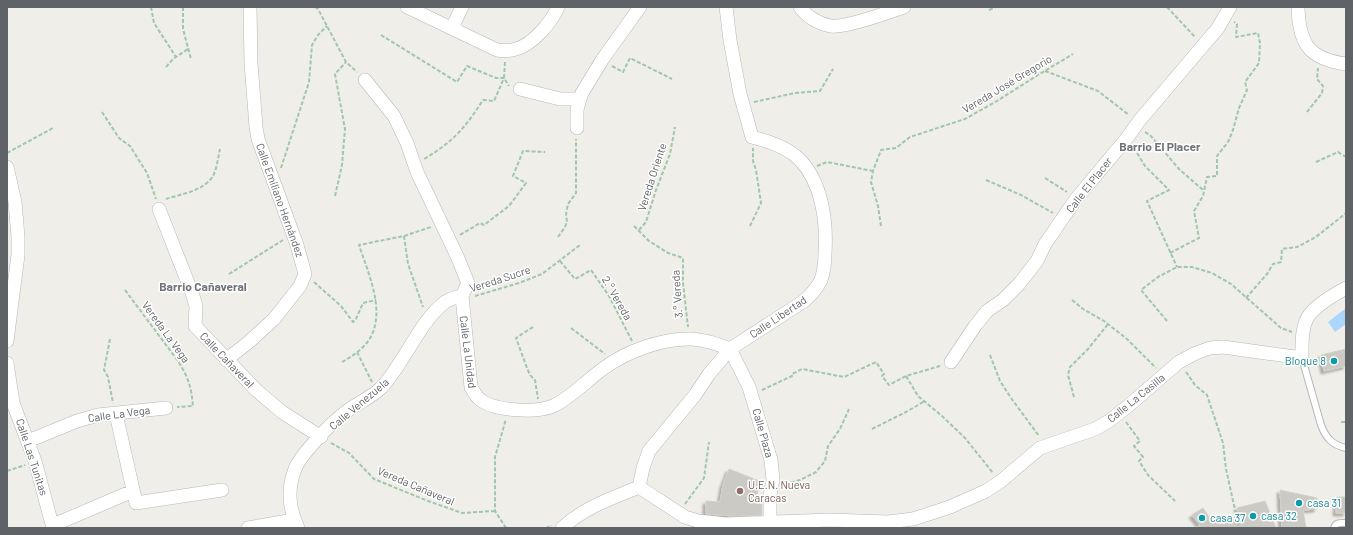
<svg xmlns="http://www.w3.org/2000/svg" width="1353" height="535" font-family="Barlow,sans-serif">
  <defs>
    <filter id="shadow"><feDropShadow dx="-3" dy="3" stdDeviation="1" flood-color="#0004"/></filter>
  </defs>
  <rect width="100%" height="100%" fill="#f0eee8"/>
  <path fill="#acd7fc" d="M1346,308v16l-11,8 -7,-10z"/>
  <path fill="#cccac4" stroke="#d5d1c6" filter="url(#shadow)" d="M1346,349v17l-22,5 -3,-16z
    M729,469l33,13 -9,21 9,1v11l-28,1 -28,-2v-13l14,1 3,-17z
    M1280,490l37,8v11l-14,1 3,18h-24z
    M1337,497h9v16h-10z
    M1265,501l11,27h-81l5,-3 -8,-10 11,-7 8,12 5,-3 4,7 19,-8 -2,-8z"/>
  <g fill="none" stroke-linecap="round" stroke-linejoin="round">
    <g stroke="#b5b7bb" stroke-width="8">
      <path id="service" d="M1302,358l19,67c5,13 11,20 25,23
        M1334,528c2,-6 6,-5 12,-5"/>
    </g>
    <g stroke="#b5b7bb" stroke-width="14">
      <path id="minor" d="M407,7l90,43c6,1 12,1 19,-1 16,-4 36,-27 42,-42
        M800,7c7,10 19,17 31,19 15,2 58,-14 73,-19
        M1298,7c1,37 11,52 48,57
        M452,28l10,-21
        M365,80l29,36 13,27 10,29 40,84 11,27 -6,13 9,91c3,6 6,11 11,14 15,10 55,12 71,5 19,-9 34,-26 51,-38 23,-17 59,-30 88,-29 14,1 26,5 38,10
        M520,89l40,10h20
        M577,128v-18l2,-8 3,-9 20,-33 38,-53
        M7,167l8,35 3,35v18l-11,86
        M159,209l33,84 4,13 -1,20 61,64 26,22 39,25
        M730,349l19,38 22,73 2,20 -3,15v33
        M226,360l24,-19 24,-22 26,-33 5,-12 -8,-29 -39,-106 -2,-12 -5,-64 -1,-56
        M951,362l24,-36 12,-15 16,-11 16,-16 18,-23 8,-17 31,-45 51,-61 12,-17 79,-93 12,-21
        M7,363l6,40 22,58 18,67
        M116,414l20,89 86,-13
        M28,441l49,-20 21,-6 68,-7
        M639,487l46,30 13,4 28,3 104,-4 58,2 25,-3 37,-12 36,-16 15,-10 39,-33 55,-19 14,-8 18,-14 52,-45 17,-9 14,-5 13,-1 79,11c0,-14 -1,-33 8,-44 9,-11 24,-19 36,-26
        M639,487l4,-19 6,-17 46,-56 14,-21 21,-25 74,-48c7,-6 13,-13 17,-21 3,-9 4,-18 4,-27 2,-32 -3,-71 -26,-94 -12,-12 -31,-18 -47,-22l-12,-43 -10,-54 -4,-33
        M53,525l80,-34
        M248,528l46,-8
        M298,528c-9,-20 -11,-38 -3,-59 5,-14 39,-49 52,-58 11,-8 25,-14 35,-24 22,-24 38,-66 63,-85 5,-3 11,-5 17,-6
        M562,528c21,-20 50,-30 77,-41"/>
    </g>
    <path stroke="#9fc7ab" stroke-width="2" stroke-dasharray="4 2" stroke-linecap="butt" d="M151,7l3,16 22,34
      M183,7v22l8,30
      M315,7l3,2 28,53 11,10
      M1167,7l28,30
      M989,10l7,-3
      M381,35l76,47 10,-16 29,12h8l-10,23 -11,-1c-18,28 -30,42 -59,59
      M505,62l-1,16 5,8
      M612,66l11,6 7,-14 42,21
      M166,67l7,-8 15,-10
      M1045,71l53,20 31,24
      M754,102l41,-9 25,-2 13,-22
      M102,112l17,26 11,8 17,27 9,26
      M1307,112l15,-19 1,-7 -6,-7 1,-11
      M1145,132l5,3 29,34 24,21
      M1134,148l11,18 24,24 -22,11 30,66
      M7,153l46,-25
      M1316,162l22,-10 8,5
      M817,166l10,-4 46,9
      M281,168l28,-86 3,-37 6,-10 9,-9
      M1045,178l22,14
      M986,180l35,15 32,18
      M335,196l7,-31 3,-36 -10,-55 11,-12
      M166,199c15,-5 38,-8 47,-23 4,-8 5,-18 7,-27
      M634,226l15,15 19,12 15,5v25l5,44
      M750,226l11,-23 -5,-33 -3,-9v-13
      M881,226l-3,-20 -7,-24 2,-11 8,-21 15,-2 14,-11 55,-18 32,-18 41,-26 35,-21
      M639,230l7,-8 10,-32 14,-36 5,-27
      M460,235l20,-12 4,2 25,-19 17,-23 -13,-7 10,-25 22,1
      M404,236l4,28 15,43
      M558,237l7,-10 2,-5 -1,-8 2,-10 8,-11v-54
      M1170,253l29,-15 -5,-27 9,-15 4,-19 10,-1v-20l11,-14 5,-12 6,-22 8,-18 -2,-8 14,-19 1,-20 -2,-10 -22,4 1,-13 -3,-2
      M560,261l15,18 16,-9 18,26 23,45
      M229,274l54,-34
      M314,282l27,24 12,16 3,-3 7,-16 13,-3
      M125,290l53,71c11,18 13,25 15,45l-16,1
      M475,296l44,-13 23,-9 38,-29
      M1246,298l21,-24 6,-10 8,-2 1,-13 15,-2 19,-10 30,-24
      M1072,300l11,9 21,12 23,18 29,29
      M1167,321l-26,-31 17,-13 19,-10h15l20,6 19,11 50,44 11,4
      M533,327l-17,11 11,30 3,7 5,5 3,19
      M571,328l34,26
      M110,339l-6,31 4,7 5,26
      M357,352l15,30
      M990,355l10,26 11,17 28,38
      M342,362c7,-4 14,-8 20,-14 29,-27 7,-72 -3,-103l45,-9 27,-9
      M1186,372l9,13 12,10 16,48 3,26 13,59
      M906,376l12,20 24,20 23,22 28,35
      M762,390l30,-14v-2l10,-5 42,8 32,-15 8,12 -2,2 7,9 17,-9 34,-10
      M1074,397l-6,-22 2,-8 18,-18 20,-25
      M1126,422l14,19 -6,5 9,11 -4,4 9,14 27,26
      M1341,422h5
      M872,429l34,-17 19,-11
      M331,443l18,10 25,26 54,22 34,12 33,-2
      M7,471l18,-6
      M785,484l15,-4 16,-8 9,-11 3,-15 12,-17 9,-20
      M685,504l19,-26 5,-36
      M506,528l-11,-17v-54l11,-38
      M546,528l6,-2"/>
    <use href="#service" stroke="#fff" stroke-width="6"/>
    <use href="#minor" stroke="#fff" stroke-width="13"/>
  </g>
  <g fill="#0f9aa8" stroke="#fff" stroke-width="1.5">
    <circle cx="1334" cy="361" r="4"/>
    <circle cx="1299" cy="503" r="4"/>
    <circle cx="1253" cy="516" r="4"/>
    <circle cx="1202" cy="518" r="4"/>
  </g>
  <circle fill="#8d6e63" stroke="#fff" stroke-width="1.5" cx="740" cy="491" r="4"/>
  <g text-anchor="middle" stroke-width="3" stroke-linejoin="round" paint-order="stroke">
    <g font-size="11" fill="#5f6267" stroke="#fff">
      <text transform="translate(1007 84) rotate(-31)" y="4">Vereda José Gregorio</text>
      <text transform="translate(652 177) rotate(-72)" y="4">Vereda Oriente</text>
      <text transform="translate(1089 185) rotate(-52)" y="4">Calle El Placer</text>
      <text transform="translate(280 200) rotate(70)" y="4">Calle Emiliano Hernández</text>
      <text transform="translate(500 279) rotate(-18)" y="4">Vereda Sucre</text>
      <text transform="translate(677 294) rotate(-94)" y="4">3.° Vereda</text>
      <text transform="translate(617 298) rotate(60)" y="4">2.° Vereda</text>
      <text transform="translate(778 317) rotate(-34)" y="4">Calle Libertad</text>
      <text transform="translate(166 332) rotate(54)" y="4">Vereda La Vega</text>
      <text transform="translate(468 352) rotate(83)" y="4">Calle La Unidad</text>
      <text transform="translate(227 360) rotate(46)" y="4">Calle Cañaveral</text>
      <text transform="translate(1136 398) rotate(-39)" y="4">Calle La Casilla</text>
      <text transform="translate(359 404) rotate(-40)" y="4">Calle Venezuela</text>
      <text transform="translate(119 414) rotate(-8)" y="4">Calle La Vega</text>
      <text transform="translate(763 433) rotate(74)" y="4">Calle Plaza</text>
      <text transform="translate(32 457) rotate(72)" y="4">Calle Las Tunitas</text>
      <text transform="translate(416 486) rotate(23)" y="4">Vereda Cañaveral</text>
    </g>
    <g font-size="11" fill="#0d838f" stroke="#fff" text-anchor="start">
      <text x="1326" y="365" text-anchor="end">Bloque 8</text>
      <text x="1307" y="507">casa 31</text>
      <text x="1261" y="520">casa 32</text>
      <text x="1210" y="522">casa 37</text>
    </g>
    <g font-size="11" fill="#785e54" stroke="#fff" text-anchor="start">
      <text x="748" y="489">U.E.N. Nueva<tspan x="748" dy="13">Caracas</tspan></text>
    </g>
    <g font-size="12" font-weight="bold" fill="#707479" stroke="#fff">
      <text x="1160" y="151">Barrio El Placer</text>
      <text x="203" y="291">Barrio Cañaveral</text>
    </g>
  </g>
  <rect width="1353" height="535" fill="none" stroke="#5f6267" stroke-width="16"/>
</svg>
